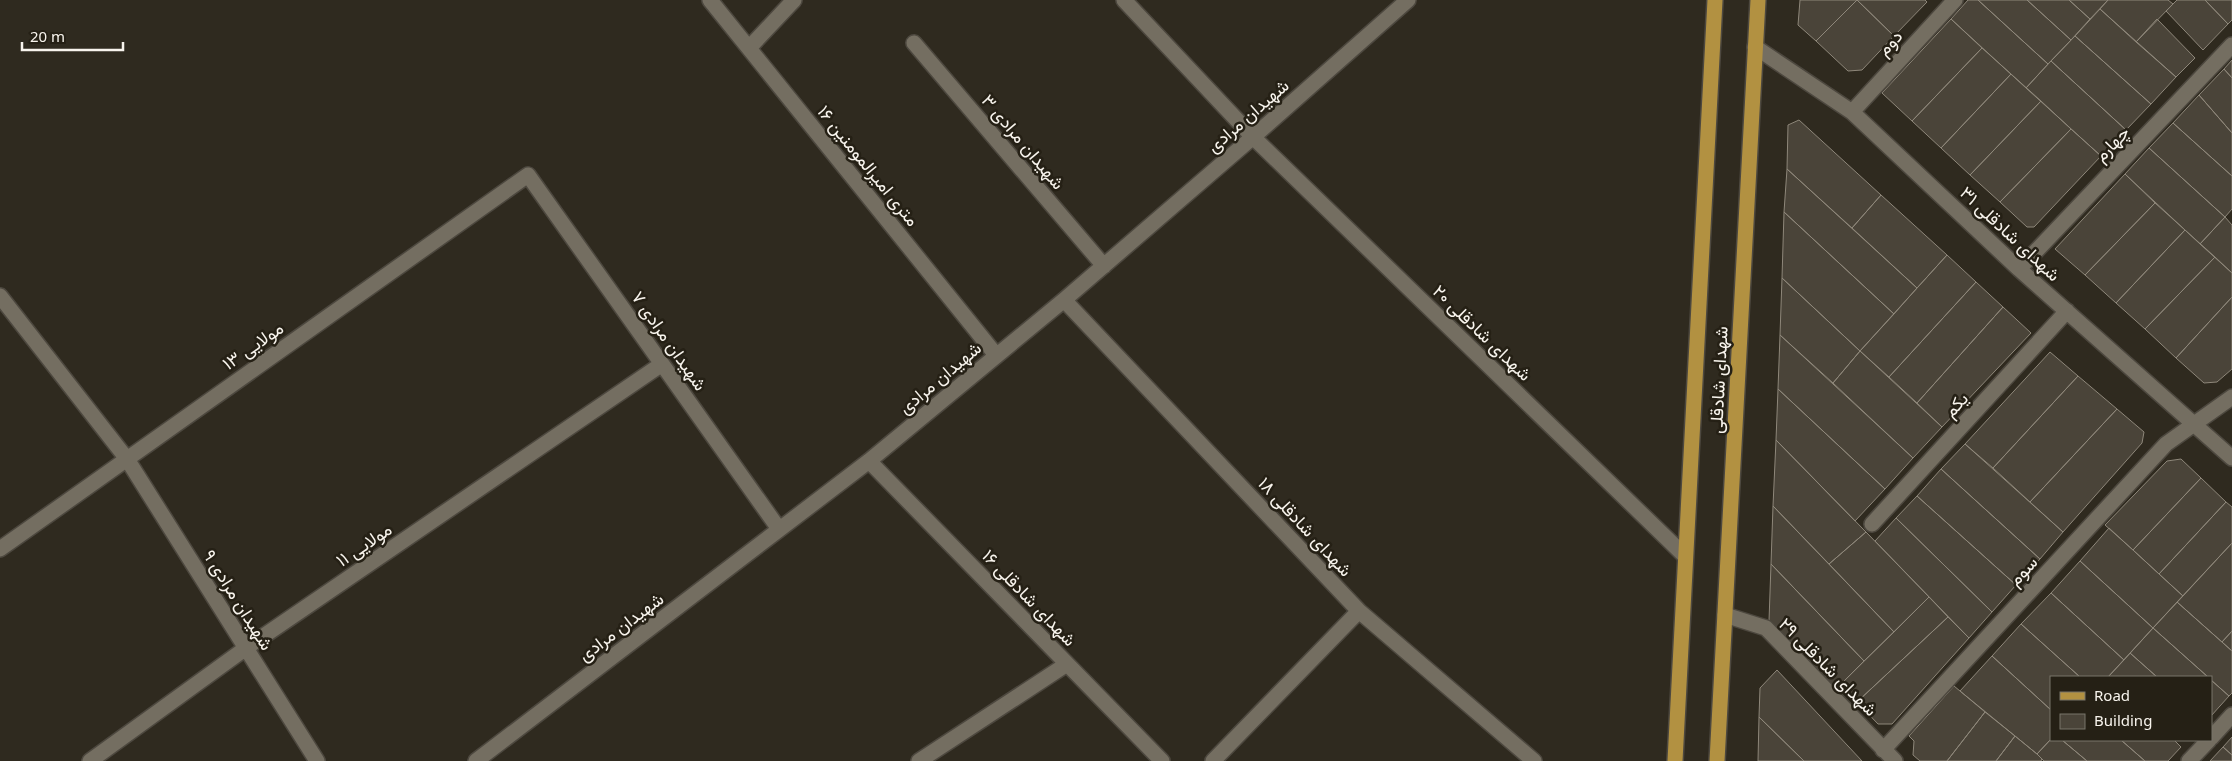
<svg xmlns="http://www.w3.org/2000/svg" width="2232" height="761" font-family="'Noto Sans',Vazirmatn,sans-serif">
  <rect width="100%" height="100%" fill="#2f2a1f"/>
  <path fill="#4a4439" stroke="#8e877a" d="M1800,0h57l-41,41 -18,-16z
    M1857,0h68l2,2 -33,34z
    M1857,0l37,36 -32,34 -14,1 -32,-30z
    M1968,0h10l70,64 -22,24 -75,-69z
    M1978,0h49l44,40 -23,24z
    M2027,0h42l21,19 -19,21z
    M2069,0h39l-18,19z
    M2108,0h60l5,4 -37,38 -36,-33z
    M2177,0h28l23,24 -25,26 -37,-39z
    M2205,0h27v20l-4,4z
    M2100,9l76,68 -25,27 -76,-68z
    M1951,19l31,29 -70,73 -30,-28z
    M2157,19l38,39 -19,19 -40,-35z
    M2075,36l76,68 -25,26 -75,-69z
    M1982,48l29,26 -70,74 -29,-27z
    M2232,60v18l-8,-9z
    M2051,61l75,69 -25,26 -75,-68z
    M2224,69l8,9v55l-33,-38z
    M2011,74l30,27 -71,74 -29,-27z
    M2199,95l33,38v43l-59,-53z
    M2041,101l30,28 -71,73 -30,-27z
    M1799,120l82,75 -29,33 -65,-59 1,-44z
    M2173,123l59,53v33l-7,8 -76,-69z
    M2071,129l30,27 -67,71h-7l-27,-25z
    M2149,148l76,69 -25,27 -75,-70z
    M1787,169l130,119 -23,26 -110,-102z
    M2125,174l30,29 -70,72 -30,-26z
    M1881,195l66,60 -30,33 -65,-60z
    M2155,203l30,27 -69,73 -31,-28z
    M1784,212l110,102 -34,37 -78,-73z
    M2225,217l7,8v48l-32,-29z
    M2185,230l30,27 -70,72 -29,-26z
    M1947,255l29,27 -87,95 -29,-26z
    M2215,257l17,16v24l-56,61 -31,-29z
    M1782,278l78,73 -27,32 -53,-48z
    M1976,282l27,25 -86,96 -28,-26z
    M2232,297v72l-15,13 -13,1 -28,-25z
    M2003,307l28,26 -89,94 -25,-24z
    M1780,335l133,123 -28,31 -107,-100z
    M1860,351l82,76 -29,31 -80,-75z
    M2050,352l28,24 -85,92 -28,-24z
    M2078,376l39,33 -87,93 -37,-34z
    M1778,389l107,100 -30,32 -79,-81z
    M2117,409l27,23 -2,11 -79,89 -33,-30z
    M1776,440l90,92 -37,32 -56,-58z
    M1965,444l98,88 -23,27 -99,-90z
    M2181,459l20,19 -68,72 -28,-25 62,-64z
    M1941,469l99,90 -24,26 -99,-89z
    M2201,478l25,24 -67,72 -26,-24z
    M1917,496l99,89 -24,27 -96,-94z
    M2226,502l6,5v36l-49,53 -24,-22z
    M1773,506l121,126 -30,29 -93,-97z
    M1896,518l96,94 -23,26 -94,-97z
    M2109,528l74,68 -30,32 -73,-67z
    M1866,532l63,65 -35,35 -65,-68z
    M2232,543v88l-10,11 -45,-40z
    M2080,561l73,67 -29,32 -73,-67z
    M1771,564l93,97 -28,28 -67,-68z
    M2051,593l73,67 -16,17h-28l-59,-53z
    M1929,597l19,20 -91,85 -21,-13z
    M2177,602l55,49v42l-3,3 -18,-16v-3h-3l-55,-49z
    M1948,617l21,21 -77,86h-14l-21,-22z
    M2021,624l59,53h-29v33l-59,-54z
    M2153,628l55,49h-51l-27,-24z
    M2232,631v20l-10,-9z
    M2130,653l27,24h-49z
    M1992,656l59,54v29l-14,15 -77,-63z
    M1777,670l85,91h-58l-45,-44 1,-29z
    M2211,680l18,16 -18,20z
    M1954,686l31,26 -38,49h-27l-7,-6 1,-14 -5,-5z
    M1985,712l30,24 -19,25h-49z
    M1759,717l45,44h-46z
    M2015,736l22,18 5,5 -1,2h-45z
    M2232,737v18l-9,-8z
    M2051,739l11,1 25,21h-43l-7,-7z
    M2062,740h59l24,21h-58z
    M2121,740h53l7,7 -13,14h-23z
    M2223,747l9,8v6h-22z"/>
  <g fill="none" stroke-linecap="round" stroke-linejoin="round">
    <g stroke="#4d483f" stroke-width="18">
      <path id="minor" d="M710,0l286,355
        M1124,0l129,137 432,419
        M914,43l190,223
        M1755,47l97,65 167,157 213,189
        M749,48l45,-48
        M1852,112l103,-112
        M2019,269l213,-224
        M0,296l127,163 190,302
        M1064,300l295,311 175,150
        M869,461l293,300
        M1872,524l195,-213
        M0,549l528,-374 251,354
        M1725,615l41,13 129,133
        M2211,738l21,-23
        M1883,750l283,-306 66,-47
        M90,761l156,-113 416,-284
        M476,761l393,-300 195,-161 189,-163 155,-137
        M919,761l148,-97
        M1213,761l146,-150
        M2189,761l20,-21"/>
    </g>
    <g stroke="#4d483f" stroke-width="18">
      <path id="major" d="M1675,761l40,-761
        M1717,761l41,-761"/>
    </g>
    <use href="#minor" stroke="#746e61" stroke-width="15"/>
    <use href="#major" stroke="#b29141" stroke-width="15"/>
  </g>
  <g text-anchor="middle" stroke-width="5" stroke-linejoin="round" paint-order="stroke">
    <g font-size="18" fill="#f8f4ed" stroke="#252015">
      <text transform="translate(1890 43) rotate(-47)" y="6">دوم</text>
      <text transform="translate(1248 116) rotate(-41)" y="6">شهیدان مرادی</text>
      <text transform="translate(1023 142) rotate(50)" y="6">شهیدان مرادی ۳</text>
      <text transform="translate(2112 144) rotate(-46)" y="6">چهارم</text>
      <text transform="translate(868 166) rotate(51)" y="6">۱۶ متری امیرالمومنین</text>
      <text transform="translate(2010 234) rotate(43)" y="6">شهدای شادقلی ۳۱</text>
      <text transform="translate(1482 333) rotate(44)" y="6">شهدای شادقلی ۲۰</text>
      <text transform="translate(669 341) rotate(55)" y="6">شهیدان مرادی ۷</text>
      <text transform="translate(253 346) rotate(-35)" y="6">مولایی ۱۳</text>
      <text transform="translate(940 378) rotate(-40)" y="6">شهیدان مرادی</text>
      <text transform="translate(1719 380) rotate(-87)" y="6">شهدای شادقلی</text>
      <text transform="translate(1956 405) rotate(-48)" y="6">یکم</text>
      <text transform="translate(1305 527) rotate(47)" y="6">شهدای شادقلی ۱۸</text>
      <text transform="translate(364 545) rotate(-34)" y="6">مولایی ۱۱</text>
      <text transform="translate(2023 571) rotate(-47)" y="6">سوم</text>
      <text transform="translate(1029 598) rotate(46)" y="6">شهدای شادقلی ۱۶</text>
      <text transform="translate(238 600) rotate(58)" y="6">شهیدان مرادی ۹</text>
      <text transform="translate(621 627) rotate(-37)" y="6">شهیدان مرادی</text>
      <text transform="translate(1828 667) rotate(45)" y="6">شهدای شادقلی ۲۹</text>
    </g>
  </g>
  <rect x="2050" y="676" width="162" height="65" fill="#252015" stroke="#79756b"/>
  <rect x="2060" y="692" width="25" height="8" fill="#b29141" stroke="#79756b"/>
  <text x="2094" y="701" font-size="15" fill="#f8f4ed">Road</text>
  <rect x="2060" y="714" width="25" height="15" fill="#4a4439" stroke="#79756b"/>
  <text x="2094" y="726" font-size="15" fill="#f8f4ed">Building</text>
  <path d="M22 42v8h101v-8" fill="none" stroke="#f8f4ed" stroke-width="2.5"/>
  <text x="30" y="42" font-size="15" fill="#f8f4ed" stroke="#252015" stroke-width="4" paint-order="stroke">20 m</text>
</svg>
